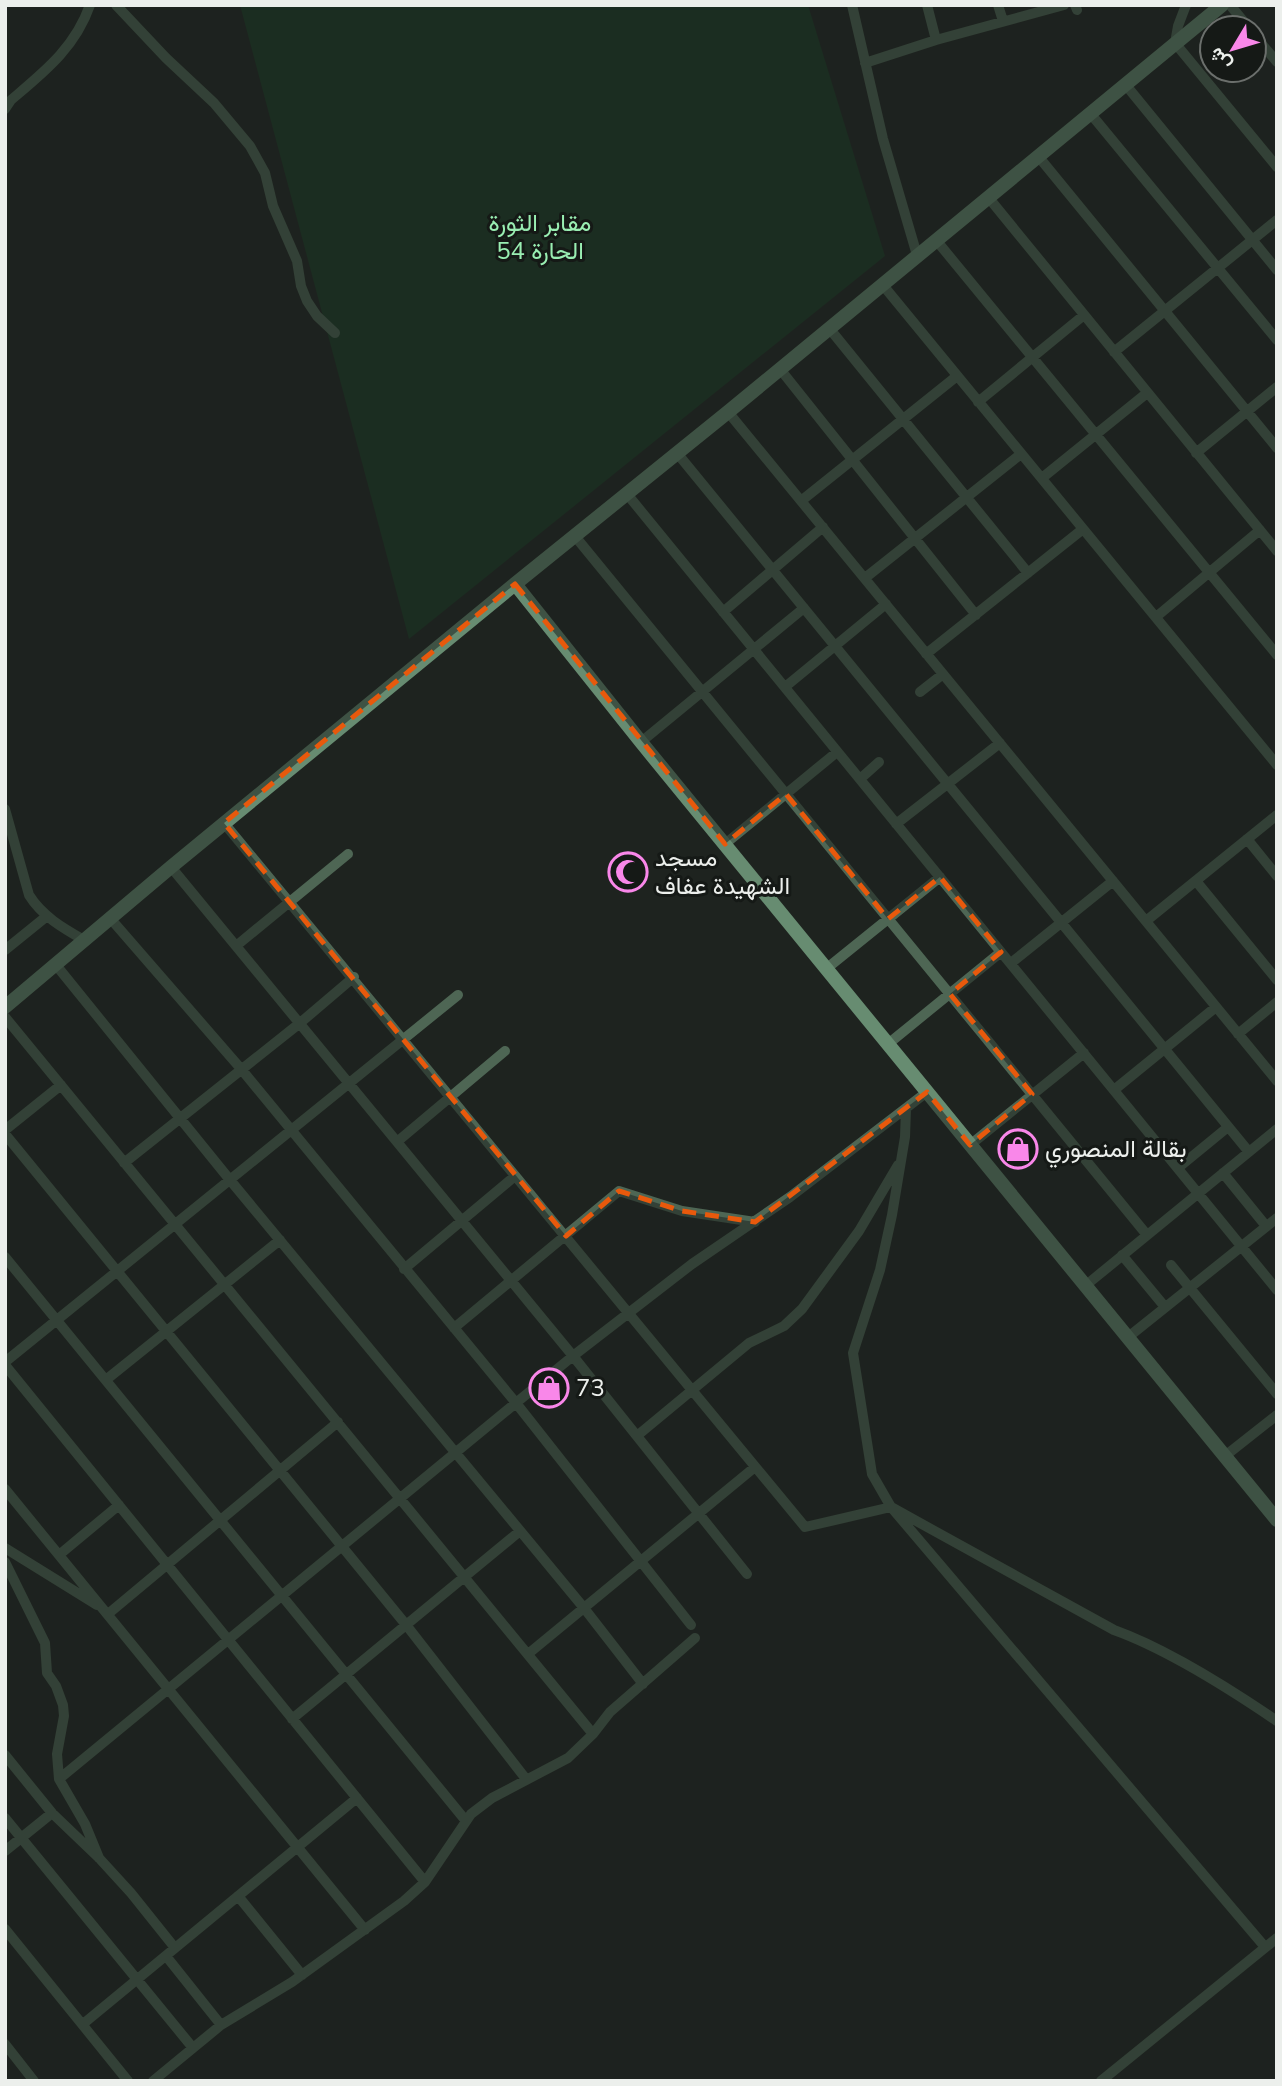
<svg xmlns="http://www.w3.org/2000/svg" width="1282" height="2086" font-family="'Nunito Sans',Vazirmatn,sans-serif">
  <rect width="100%" height="100%" fill="#1e231f"/>
  <path fill="#1a3a25" d="M240,5h568l77,251 -476,383z"/>
  <g fill="none" stroke-linecap="round" stroke-linejoin="round">
    <path stroke="#4e6654" stroke-width="10" d="M116,5l50,53 48,45 36,43 15,27 8,33 24,55 4,25 6,15 10,15 18,17
      M852,5l31,134 34,116
      M927,5l9,35
      M998,5l5,16
      M1075,5l2,5
      M1186,5l-8,21 -3,17 102,124
      M1230,5l19,23
      M1254,35l23,27
      M865,63l71,-23 128,-35
      M1125,84l152,186
      M5,109l6,-9c33,-28 64,-52 79,-95
      M1090,113l187,227
      M1038,156l239,292
      M988,197l289,354
      M936,240l341,415
      M882,284l395,481
      M829,328l199,245
      M1114,352l163,-132
      M780,369l196,246
      M978,402l106,-87
      M728,412l549,669
      M677,453l572,699
      M1196,453l81,-66
      M1042,478l105,-85
      M627,494l650,796
      M801,501l156,-125
      M574,535l573,700
      M865,578l156,-124
      M723,612l100,-85
      M1156,617l104,-87
      M926,654l157,-125
      M785,687l101,-83
      M920,692l23,-18
      M641,742l163,-134
      M860,779l19,-17
      M5,809l24,86c13,21 34,33 55,45
      M224,823l581,704 86,-20 223,123c53,19 116,59 163,91
      M896,824l104,-81
      M1247,839l30,37
      M725,844l112,-92
      M171,867l402,489 174,218
      M1196,881l81,99
      M110,918l132,152 274,333 175,222
      M1146,921l131,-106
      M236,946l112,-92
      M5,950l42,-34
      M1011,963l102,-82
      M56,965l174,215 354,428 59,76
      M826,969l114,-92
      M5,1017l588,717
      M1238,1034l39,-32
      M888,1044l113,-92
      M1114,1090l102,-83
      M906,1109l-1,28 -13,78 -12,55 -27,83 19,121 19,33 374,440
      M5,1130l56,-45
      M5,1134l402,492 119,153
      M398,1141l107,-90
      M970,1145l114,-92
      M124,1163l176,-140 54,-46
      M1178,1168l50,-41
      M1223,1173l43,53
      M1122,1255l43,52
      M5,1257l461,564
      M1171,1265l106,129
      M404,1269l111,-93
      M1085,1286l192,-157
      M454,1328l165,-137 63,20 73,11
      M1127,1338l150,-120
      M5,1362l453,-367
      M5,1365l420,517
      M107,1379l173,-139
      M638,1435l111,-92 35,-17 18,-17 57,-78 39,-66
      M1225,1456l52,-41
      M5,1489l360,441
      M5,1548l92,57
      M59,1555l60,-50
      M5,1562l40,81 2,30 9,13 7,19 1,11 -7,38 2,25 26,45 14,34
      M108,1614l230,-192
      M528,1654l227,-187
      M292,1719l228,-188
      M5,1755l47,58 47,45 32,35 44,55
      M59,1779l514,-423 119,-92 98,-67 137,-105
      M5,1818l188,230
      M5,1851l47,-38
      M238,1896l64,79
      M5,1929l123,152
      M166,1956l55,69
      M83,2024l274,-226
      M5,2044l29,37
      M153,2081l68,-56 71,-43 112,-81 21,-19 46,-68 21,-16 76,-40 25,-24 17,-22 85,-74
      M1101,2081l176,-143"/>
    <path stroke="#678c71" stroke-width="14" d="M515,584l126,158 636,778
      M5,1007l166,-140 344,-283 213,-172 494,-407"/>
  </g>
  <path d="M0 0H1282V2086H0ZM515,584l210,260 61,-50 102,125 52,-42 61,75 -51,42 82,100 -62,51 -43,-53 -172,130 -73,-11 -63,-20 -53,45 -342,-413z" fill="#1e231f" fill-opacity=".55" fill-rule="evenodd"/>
  <path fill="none" stroke="#e8590c" stroke-width="5" stroke-dasharray="14 9" stroke-linejoin="round" d="M515,584l210,260 61,-50 102,125 52,-42 61,75 -51,42 82,100 -62,51 -43,-53 -172,130 -73,-11 -63,-20 -53,45 -342,-413z"/>
  <defs>
    <g id="mosque-ring" transform="scale(2.0125)"><circle r="9.5" fill="#151916" stroke="#f987e9" stroke-width="1.5"/><path d="M3.5-4.9A6 6 0 1 0 3.5 4.9A5 5 0 1 1 3.5-4.9Z" fill="#f987e9"/></g>
    <g id="shop-ring" transform="scale(2.0125)"><circle r="9.5" fill="#151916" stroke="#f987e9" stroke-width="1.5"/><path d="M-5-2.5h2.3a2.7 3.5 0 0 1 5.4 0H5L5.5 6h-11ZM-1.5-2.5h3a1.5 2.3 0 0 0-3 0Z" fill="#f987e9"/></g>
  </defs>
  <g fill-rule="evenodd">
    <use href="#mosque-ring" x="628" y="872"/>
    <use href="#shop-ring" x="1018" y="1149"/>
    <use href="#shop-ring" x="549" y="1388"/>
  </g>
  <g text-anchor="middle" stroke-width="6" stroke-linejoin="round" paint-order="stroke">
    <g font-size="24" fill="#99eeb2" stroke="#151916">
      <text x="540" y="231">مقابر الثورة<tspan x="540" dy="28">الحارة 54</tspan></text>
    </g>
    <g font-size="24" fill="#ecefec" stroke="#151916" text-anchor="start">
      <text x="655" y="866">مسجد<tspan x="655" dy="28">الشهيدة عفاف</tspan></text>
      <text x="1045" y="1157">بقالة المنصوري</text>
      <text x="576" y="1396">73</text>
    </g>
  </g>
  <rect width="1282" height="2086" fill="none" stroke="#ecefec" stroke-width="14"/>
  <g transform="translate(1233 49) rotate(232)"><circle r="33" fill="#151916" stroke="#6b6f6c" stroke-width="2"/>
  <path d="M0-5L12 26L0 18L-12 26Z" fill="#f987e9"/>
  <text y="-10" font-size="19" font-weight="bold" text-anchor="middle" fill="#ecefec">ش</text>
  </g>
</svg>
